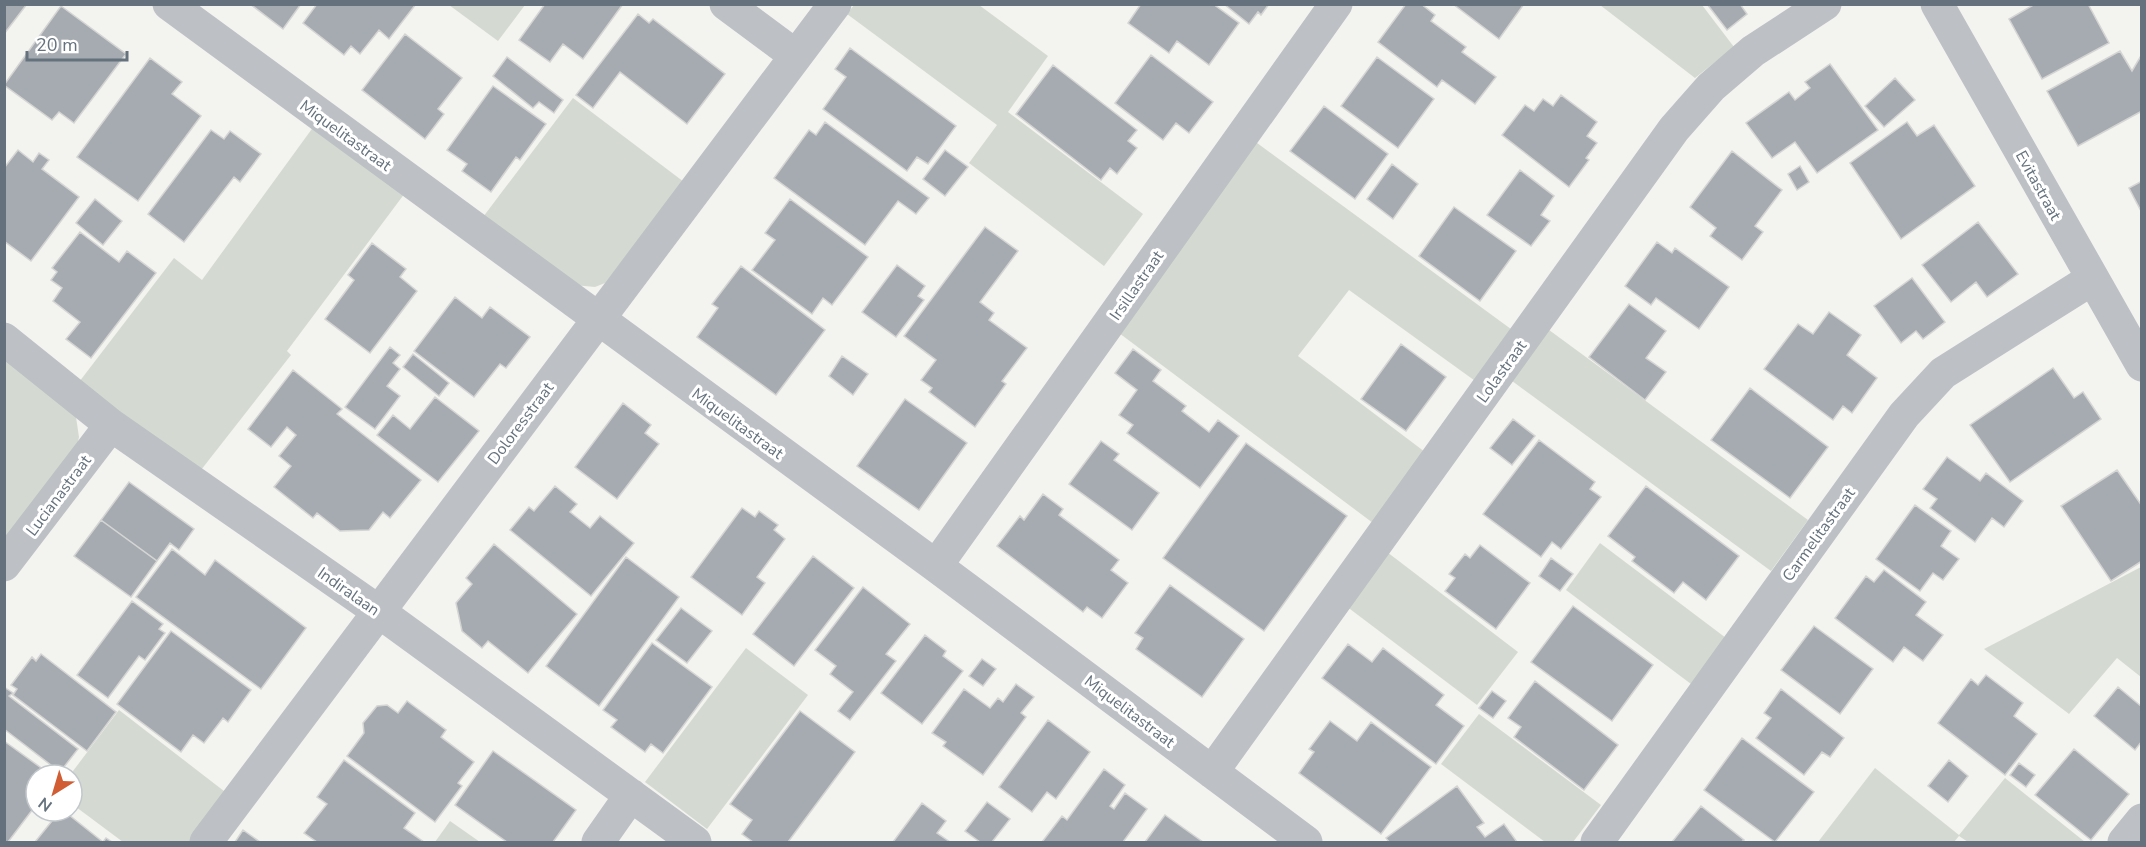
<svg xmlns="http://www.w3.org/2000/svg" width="2146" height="847" font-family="'Nunito Sans',sans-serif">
  <rect width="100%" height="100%" fill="#f3f3f0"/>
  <path fill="#d4dad1" d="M449,5h76l-27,36z
    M854,5h125l69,51 -40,56 135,102 -39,52 -135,-103 28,-38 -150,-111z
    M1600,5h102l32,42 -39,31z
    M573,98l111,84 -79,101 -10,4 -21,-2 -91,-68z
    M314,126l91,67 -118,158 4,4 -90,115 -125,-84 98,-128 28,22z
    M1253,140l262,192 -37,51 -129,-93 -51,66 127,96 -52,71 -258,-193z
    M1545,327l263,193 -37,51 -263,-193z
    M5,353l71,64 3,20 -3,14 -71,90z
    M1600,543l126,95 -35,46 -125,-94z
    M1387,552l131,100 -41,53 -131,-99z
    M2141,567v110l-24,-19 -48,56 -85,-65z
    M746,648l62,47 -101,134 -62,-47z
    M119,710l114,88 -34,44h-76l-51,-38 -2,-29z
    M1479,714l122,91 -28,37h-28l-104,-78z
    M1875,768l84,67 46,-57 80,64h-117l-9,-6 -5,6h-136z
    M450,821l30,21h-45z"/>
  <path fill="#a5abb0" stroke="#d4d5d3" stroke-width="1.5" d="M4,4h23l-23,30z
    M250,4h51l-18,25z
    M317,4h99l-27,35 -10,-9 -19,24 -9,-8 -7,9 -41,-32z
    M545,4h78l-40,55 -20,-15 -13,18 -31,-22z
    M1141,4h72l26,19 -30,42 -32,-24 -8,12 -41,-30z
    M1224,4h45l-8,11 -3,-3 -9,12z
    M1406,4h15l14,11 -4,6 35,26 -4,5 34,25 -21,27 -33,-24 -5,7 -59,-45z
    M1453,4h71l-25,35z
    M1707,4h33l7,10 -20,16z
    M2035,4h53l21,39 -67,36 -33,-60z
    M61,6l65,48 -52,69 -15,-11 -7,8 -48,-35z
    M638,14l11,9 4,-4 72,55 -38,50 -67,-52 -27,36 -17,-13z
    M405,34l57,44 -24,31 6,5 -19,25 -63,-49z
    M850,48l106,78 -28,38 -11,-7 -10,14 -84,-62 23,-32 -11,-8z
    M2120,51l12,20 10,-17v57l-64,35 -31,-55z
    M1151,55l62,47 -24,31 -13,-10 -13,17 -48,-37z
    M507,57l56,43 -9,13 -15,-11 -6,6 -40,-32z
    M1377,57l57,42 -36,49 -57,-42z
    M150,58l32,24 -10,12 29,22 -63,85 -61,-44z
    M1830,64l48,66 -61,43 -22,-31 -23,16 -26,-35 43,-31 6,8 15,-12 -5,-6z
    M1053,65l84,65 -9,11 9,7 -20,26 -7,-6 -9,12 -85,-66z
    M1895,78l20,22 -31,27 -19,-21z
    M493,86l53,38 -26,36 -4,-3 -25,35 -29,-21 5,-7 -20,-14z
    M1561,95l36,27 -10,14 10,7 -11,15 3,2 -20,27 -67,-52 23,-30 9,6 9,-12 10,7z
    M1324,106l64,48 -33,45 -65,-48z
    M825,122l104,76 -13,16 -18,-13 -33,44 -91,-67 35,-48 7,5z
    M1907,122l10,14 17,-11 41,61 -74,53 -51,-76z
    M211,130l13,9 6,-8 31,23 -21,28 -6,-5 -50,65 -36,-28z
    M18,150l15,12 6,-9 10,7 -7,9 37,28 -48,64 -27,-20v-73z
    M945,150l23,17 -23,29 -22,-17z
    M1732,151l50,39 -27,36 8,6 -21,28 -32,-24 6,-8 -26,-21z
    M1392,164l26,20 -25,35 -26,-20z
    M1800,166l9,16 -12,8 -9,-16z
    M1520,170l34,26 -13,19 9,6 -19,25 -44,-31z
    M2142,181v30h-1l-12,-23z
    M95,199l27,22 -19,24 -27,-22z
    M790,199l78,58 -36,48 -9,-7 -11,16 -60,-44 23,-30 -10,-7z
    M1454,207l62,44 -36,50 -61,-45z
    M1978,222l40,52 -31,23 -11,-15 -25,20 -29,-37z
    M985,227l33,24 -38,51 14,11 -5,7 38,28 -25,33 4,3 -31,43 -46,-35 3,-4 -11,-8 15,-20 -32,-24z
    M80,232l39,30 8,-11 29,22 -65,85 -25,-19 14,-17 -27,-21 9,-13 -11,-8 6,-8 -5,-4z
    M1657,242l15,11 3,-5 54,39 -30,42 -43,-31 -5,7 -26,-19z
    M372,243l34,26 -6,8 17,14 -47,62 -45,-34 29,-39 -6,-5z
    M897,265l28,21 -7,10 6,4 -28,37 -34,-25z
    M741,266l84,64 -49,65 -79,-58 21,-29 -6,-4z
    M1912,278l33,44 -22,17 -7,-8 -15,12 -27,-37z
    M455,297l27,21 8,-11 40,30 -24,31 -6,-4 -26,33 -60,-46z
    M1629,304l37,27 -20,27 20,14 -21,28 -56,-43z
    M1829,312l32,23 -14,20 30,23 -25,35 -9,-7 -10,14 -69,-51 34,-45 15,10z
    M1401,344l45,33 -40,54 -45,-32z
    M390,347l10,8 -7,8 7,6 -13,17 13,10 -25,33 -30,-22z
    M1133,349l28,21 -8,11 33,25 -4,5 27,21 9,-12 21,16 -39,52 -73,-55 6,-8 -14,-10 18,-25 -22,-17z
    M413,354l36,29 -10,13 -36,-29z
    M842,356l26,18 -15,21 -24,-19z
    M2053,368l21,30 9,-6 18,27 -91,63 -40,-57z
    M293,370l49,39 -5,5 84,66 -31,38 -7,-6 -14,18 -29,1 -23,-18 -4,5 -39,-31 17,-21 -12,-10 17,-21 -9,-8 -16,20 -23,-18z
    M1750,388l78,59 -38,51 -79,-58z
    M435,397l44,34 -41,51 -61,-47 16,-20 17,14z
    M905,399l62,44 -48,67 -62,-44z
    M623,403l28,22 -6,8 14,11 -42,55 -42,-32z
    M1513,419l22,17 -23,29 -22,-17z
    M1539,440l56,42 -5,7 11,8 -40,52 -9,-7 -11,15 -58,-43z
    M1101,441l18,13 -5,6 45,33 -27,37 -63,-46z
    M1246,443l101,73 -83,115 -101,-73z
    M1947,457l33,24 6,-8 37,28 -19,26 -12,-9 -17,24 -45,-34 7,-9 -14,-10z
    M2117,470l25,36v55l-31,20 -50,-75z
    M129,482l65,47 -15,21 -9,-7 -13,18 -56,-41z
    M555,486l22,18 -7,8 20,16 10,-12 34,27 -43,53 -81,-66 19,-23 5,4z
    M1646,486l93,70 -33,44 -23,-18 -9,11 -42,-32 3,-4 -27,-21z
    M1043,494l20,15 -4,6 60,45 -8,10 17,13 -26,35 -15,-11 -4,5 -86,-66 23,-30 4,4z
    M1915,505l36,26 -10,15 18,13 -16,21 -10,-7 -13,18 -44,-32z
    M742,508l13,9 4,-6 19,14 -4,5 11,9 -28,38 8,6 -23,32 -51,-38z
    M101,520l56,41 -26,36 -57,-41z
    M494,544l83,70 -49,59 -40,-32 -6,7 -20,-17 -6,-28 16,-19 -6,-6z
    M1480,545l50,38 -34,46 -51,-38 10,-13 -6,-4 16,-20 5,4z
    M172,549l33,26 10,-15 91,68 -45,61 -125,-92z
    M813,556l41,32 -60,78 -41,-32z
    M626,557l53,40 -80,109 -53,-40z
    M1551,558l22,16 -13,17 -21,-15z
    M1884,570l42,32 -10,13 27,20 -20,26 -19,-14 -11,15 -58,-44 31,-42 8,6z
    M1170,585l74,54 -42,58 -66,-48 7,-11 -8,-5z
    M863,587l47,37 -24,30 10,7 -46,59 -12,-9 15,-19 -23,-18 6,-8 -21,-16z
    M132,601l31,23 -4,5 6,4 -20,27 -6,-4 -31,42 -31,-23z
    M1573,606l80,59 -41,56 -81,-59z
    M681,608l31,23 -25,32 -31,-23z
    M1814,626l59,43 -33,45 -59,-44z
    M171,631l80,59 -23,32 -5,-4 -19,25 -11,-8 -12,17 -64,-48z
    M925,635l21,16 -3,5 20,15 -41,53 -41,-31z
    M652,643l60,44 -49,66 -12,-9 -6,8 -34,-25 6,-7 -14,-10z
    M1348,644l24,18 11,-14 61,47 -8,10 28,21 -28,38 -114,-86z
    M41,654l75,58 -29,39 -74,-56 4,-6 -6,-4 21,-28 4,4z
    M982,659l14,10 -13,17 -14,-10z
    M1986,675l37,28 -9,13 23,18 -32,41 -67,-52 33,-44 7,6z
    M1535,681l83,64 -34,45 -70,-53 7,-10 -13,-9z
    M1016,684l18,13 -13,16 5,4 -43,58 -40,-29 3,-4 -14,-9 32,-44 26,19 8,-10 5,4z
    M4,687l9,6 -4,3 69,53 -18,23 -56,-43z
    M2118,687l24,20v34l-7,9 -41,-34z
    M1781,689l63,49 -14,19 -8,-5 -18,23 -48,-37 15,-20 -7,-5z
    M1492,691l14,10 -13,17 -14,-10z
    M407,701l39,29 -5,7 33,25 -16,21 4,3 -27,36 -88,-66 17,-23 -1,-10 14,-17 10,-1 11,8z
    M800,711l55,41 -67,90h-35l-11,-8 10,-14 -22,-16z
    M1048,720l42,32 -34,47 -9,-7 -15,20 -33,-25z
    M1330,721l27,20 14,-19 60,45 -50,67 -82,-61 15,-21 -5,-3z
    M1742,738l72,54 -39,50 -71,-52z
    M4,741l47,34h-15v30l-28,37h-4z
    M2074,749l55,45 -38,46 -56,-45z
    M493,751l83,59 -23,32h-46l-52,-37z
    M344,760l71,53 -11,15 20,14h-107l-13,-9 23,-29 -10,-7z
    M1949,760l19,16 -20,26 -20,-16z
    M2019,763l16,12 -9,12 -16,-12z
    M1104,769l21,16 -15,21 4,3 11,-16 22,16 -24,33h-81l20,-26 5,4z
    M1457,786l27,37 -7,4 8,10 19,-13 13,18h-128l-3,-4z
    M987,802l23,17 -18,23h-12l-15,-11z
    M922,803l24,18 -9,12 13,9h-57z
    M1701,806l43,34 -3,2h-69z
    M60,811h4l39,31 3,-4 6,4h-77z
    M1165,815l38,27h-58z
    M243,830l17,12h-25z"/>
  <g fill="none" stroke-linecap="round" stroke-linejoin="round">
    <path stroke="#bdc0c4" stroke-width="33" d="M169,4l767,562 370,276
      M726,4l70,52
      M1937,4l205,361
      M4,339l107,86 267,186 317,231
      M4,565l107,-140
      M936,566l400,-562
      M1212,772l462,-643 37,-42 42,-36 72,-47
      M206,842l629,-838
      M598,842l33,-47
      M1597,842l307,-427 39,-42 149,-94
      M2124,842l18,-22"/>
  </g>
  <g text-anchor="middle" stroke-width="6" stroke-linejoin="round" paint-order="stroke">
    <g font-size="16" fill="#65727e" stroke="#fff">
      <text transform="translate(346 135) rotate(36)" y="6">Miquelitastraat</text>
      <text transform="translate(2039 185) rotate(61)" y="6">Evitastraat</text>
      <text transform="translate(1136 285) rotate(-55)" y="6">Irsillastraat</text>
      <text transform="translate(1501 371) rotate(-54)" y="6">Lolastraat</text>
      <text transform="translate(520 423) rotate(-53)" y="6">Doloresstraat</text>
      <text transform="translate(738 423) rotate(36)" y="6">Miquelitastraat</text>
      <text transform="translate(58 495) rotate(-53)" y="6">Lucianastraat</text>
      <text transform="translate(1818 534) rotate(-54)" y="6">Carmelitastraat</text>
      <text transform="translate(349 591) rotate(35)" y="6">Indiralaan</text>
      <text transform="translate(1130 711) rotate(37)" y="6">Miquelitastraat</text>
    </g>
  </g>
  <rect width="2146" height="847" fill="none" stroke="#65727e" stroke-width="12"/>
  <g transform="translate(54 793) rotate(217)"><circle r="28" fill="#ffffff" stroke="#c1c7cb" stroke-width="1.5"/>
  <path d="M0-4.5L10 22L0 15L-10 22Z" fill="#d05d33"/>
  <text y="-9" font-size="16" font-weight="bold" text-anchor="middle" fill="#65727e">N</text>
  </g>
  <path d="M27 51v9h100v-9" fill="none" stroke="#65727e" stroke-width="3"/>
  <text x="36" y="51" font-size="18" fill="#65727e" stroke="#ffffff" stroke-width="4.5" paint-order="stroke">20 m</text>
</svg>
